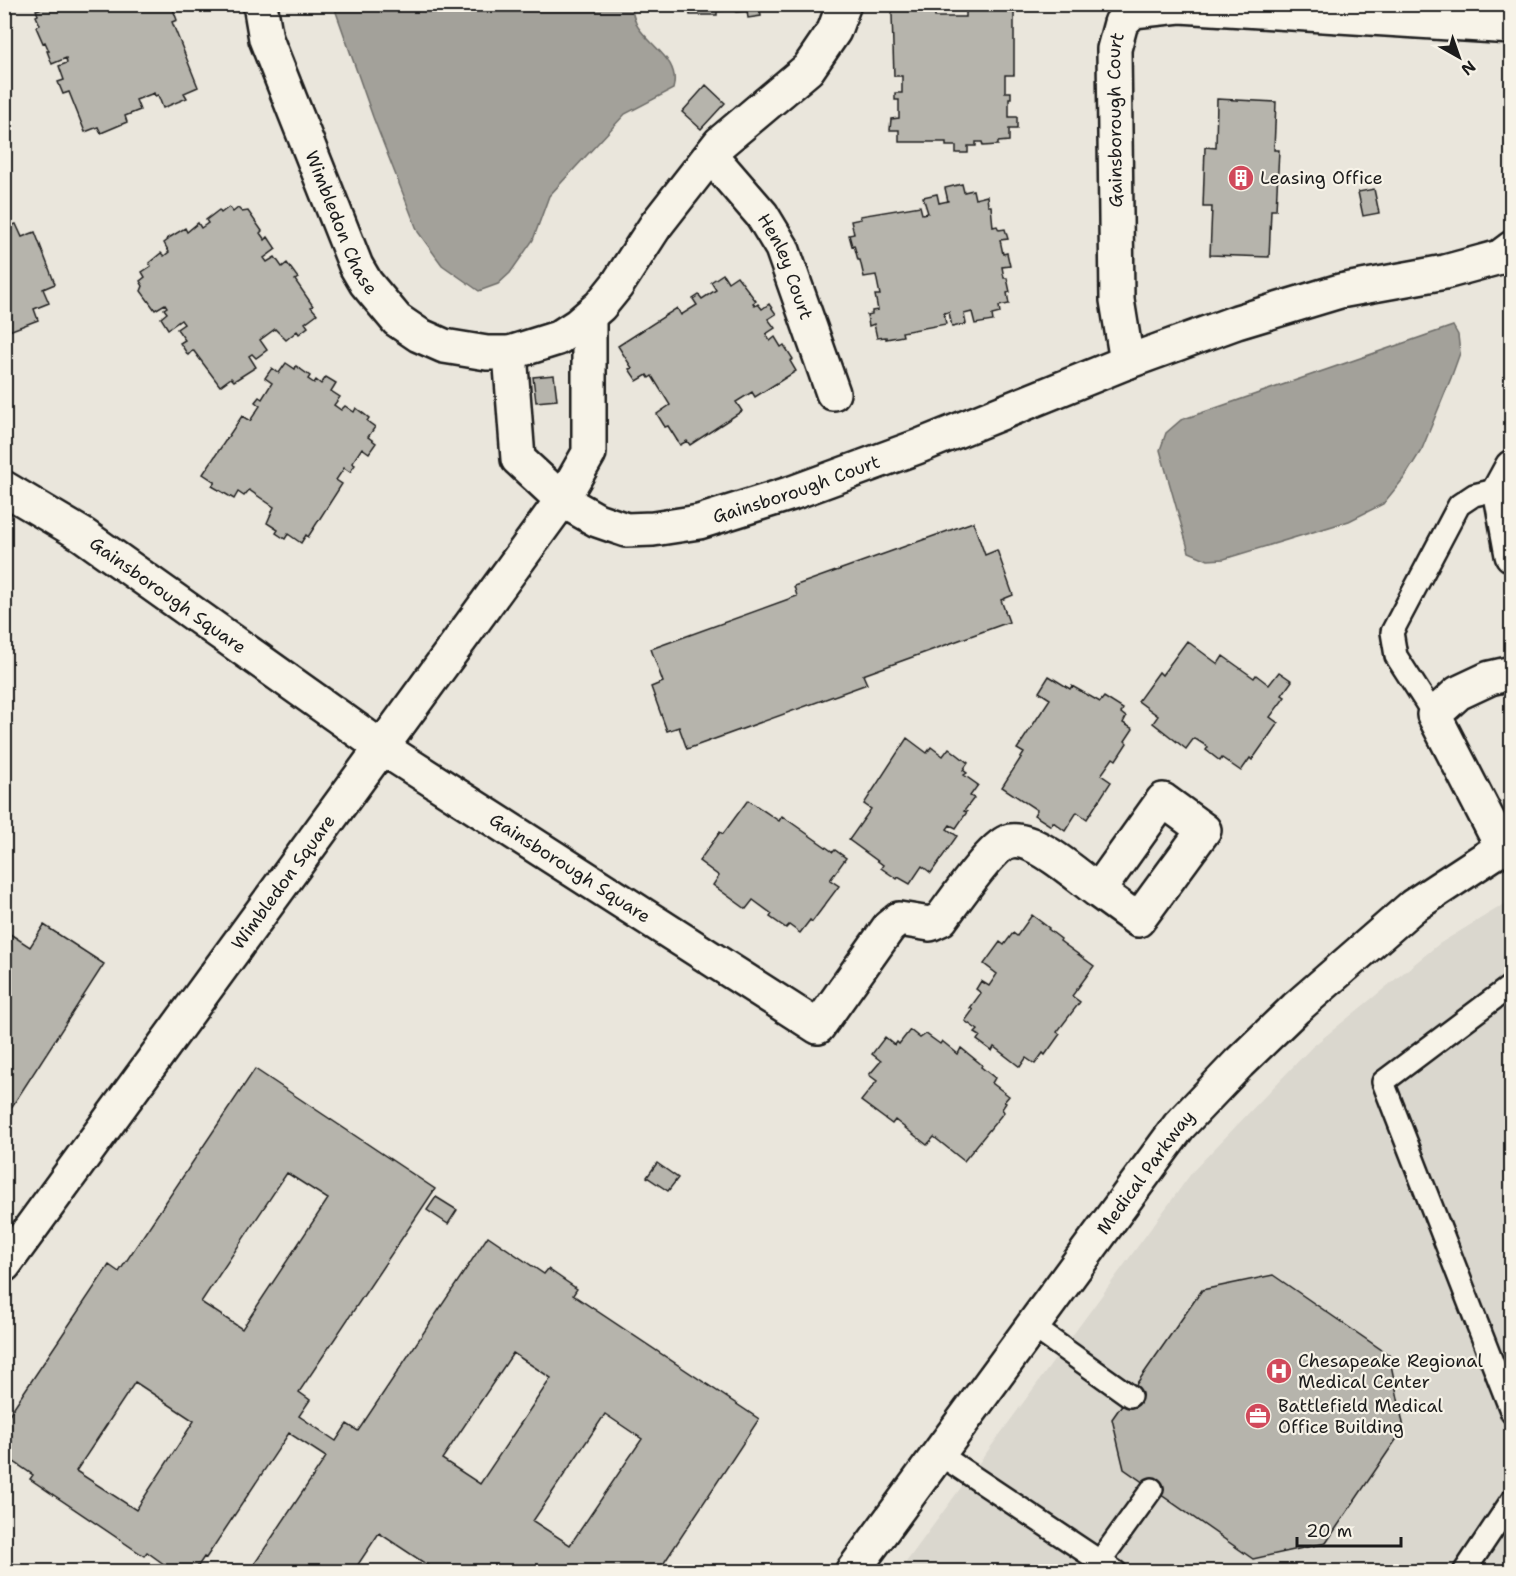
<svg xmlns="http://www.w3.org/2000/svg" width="1516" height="1576" font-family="'Shantell Sans',sans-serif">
  <rect width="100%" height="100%" fill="#eae6dc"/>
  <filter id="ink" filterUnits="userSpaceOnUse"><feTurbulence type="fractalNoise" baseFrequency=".0167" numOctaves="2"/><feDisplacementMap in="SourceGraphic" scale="12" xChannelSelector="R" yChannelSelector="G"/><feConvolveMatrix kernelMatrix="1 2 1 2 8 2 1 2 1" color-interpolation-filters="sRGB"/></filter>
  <g filter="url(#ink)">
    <path fill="#dad7ce" d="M1511,900v671l-612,1 294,-401 119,-124 127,-103z"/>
    <path fill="#a3a19a" stroke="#6d6c68" stroke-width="1.5" d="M335,5h295c3,7 4,16 8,22 14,21 43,34 35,62l-48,25 -76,82 -16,44 -23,33 -12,11 -19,7 -37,-26 -24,-33 -45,-115 -37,-105z
      M1453,326l5,9 2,18 -9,25 -29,71 -18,29 -21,26 -34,17 -125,38 -16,1 -19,-8 -29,-102 6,-17 15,-13z"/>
    <path fill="#b6b4ac" stroke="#1c1c1c" stroke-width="1.5" fill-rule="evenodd" d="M40,4h131l6,16 -5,2 26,65 -14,6 3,5 -24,10 -5,-13 -3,1 -1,-3 -18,7 4,10 -15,6 2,6 -26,11 -3,-6 -13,5 -16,-40 -6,2 -5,-12 6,-2 -5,-14 8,-3 -1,-5 -14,6 -5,-13h2l-4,-9 -2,1 -7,-16 4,-2 -4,-9 2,-1 -2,-5 6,-2z
      M688,4h39l1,6 -11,1v4h-27z
      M735,4h34l-4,1 1,4h-6l1,7 -13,2 -1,-7 -11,1z
      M907,4h26v8l2,1v4h31v-7h7v-6h41v71h-9v17h6v6h-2v19h8v12h-8v12l-11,1v3l-15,1 -1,-4h-6v4h-8v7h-12v-7h-10v-4h-47v-12h-9l1,-11 8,-1v-18h-4v-7h7v-17h-8l-2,-61 1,-9 14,1z
      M706,85l19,18 -24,26 -19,-17z
      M1217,99l59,3 -2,48h5l-3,60h-5l-2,47 -59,-2 2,-48h-9l2,-60 11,1z
      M962,184l2,8 9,-2 2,9 12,-3 1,10h3l2,21 4,-1 2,4 6,-1 3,10 -8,1 3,14 4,-1 3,13 -8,1 2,11h3l3,14 -3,1 2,11 -10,2 1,7 -8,2 1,6 -18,3 -3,-12 -8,2 2,10 -14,3 -3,-15 -5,1 2,11 -44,8 1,4 -17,3v-2l-9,1 -3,-14 -5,2 -2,-11 5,-1v-3l6,-1 -3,-15h5l-4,-20 -12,2 -4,-17h-2l-4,-15 -2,1 -3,-11 5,-1 -3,-13 10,-2 -1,-3 60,-10 2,8 6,-1 -5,-16 14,-3 2,9 9,-2 -3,-13z
      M1374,189l5,24 -16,3 -5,-24z
      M229,207l4,5 5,-4 4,4 6,-1 14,20 -2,2 5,7 3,-3 8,12 -12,9 3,4 8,-5 7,10 5,-4 11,15 -3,2 18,26 -2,1 6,7 -12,9 3,4 -9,7 -2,-3 -11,9 -11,-11 -15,11 7,10 -11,8 -4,-4 -3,2 7,11 -22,14 -3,-3 -11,8 -27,-36 -5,5 -8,-12 5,-3 -8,-11 7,-5 -3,-4 -13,9 -7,-11 6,-5 -3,-4 3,-2 -2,-3 -10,6 -14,-19 2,-5 -3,-5 5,-4 -3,-5 9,-6 -2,-3 12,-10 3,3 5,-4 -5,-9 4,-3 -1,-1 18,-11 2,4 11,-9 3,5 7,-5 -2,-3 13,-10 2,3z
      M16,224l6,13 13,-5 20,52 -12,5 6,14 -15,6 4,11 -34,13v-105z
      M723,274l5,8 9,-6 19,25 -3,2 2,3 3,-2 4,5 7,-5 7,10 -8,5 7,9 -9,6 4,7 5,-4 6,10 3,-2 9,14 -3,2 6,10 -41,26 -3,-5 -16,10 6,9 -52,34 -3,-4 -7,4 -12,-19 -3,1 -8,-13 13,-9 -18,-29 -3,2 -2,-3 -10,6 -8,-12 3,-1 -14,-22 59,-38 4,7 16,-10 -4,-6 6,-4 3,4 14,-9 -5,-8z
      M286,363l9,6 1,-3 14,10 -2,3 6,4 2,-3 5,4 5,-7 10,6 -5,8 9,6 -6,8 7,5 4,-4 9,6 2,-4 13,10 -2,3 8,6 -7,10 8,6 -7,10 -7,-5 -10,15 3,2 -5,7 -6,-4 -8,12 6,4 -34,53 -2,-2 -5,8 -13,-9 -3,5 -9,-6 2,-3 -11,-7 7,-16 -25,-17 -5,6 -6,-4 -4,7 -22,-13 3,-4 -12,-8 39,-58 8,5 10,-15 -5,-4 4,-5 3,2 10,-16 -7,-5 7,-10 7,5z
      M554,375l3,25 -21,2 -3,-25z
      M973,522l12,33 12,-5 16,45 -12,5 8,22 -146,53 4,9 -180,65 -8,-22 -12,4 -16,-44 12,-5 -12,-33 146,-53 -3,-10z
      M1187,641l31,23 5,-8 31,22 2,-3 13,10 10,-13 13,9 -10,14 3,2 -15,20 8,6 -26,37 -2,-2 -9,13 -19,-13 -2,3 -14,-11 2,-3 -14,-9 -8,11 -33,-26 5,-7 -20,-15 21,-29 3,3z
      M1049,676l21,13 2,-3 28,16 4,-5 19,12 -2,4 5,4 -3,6 10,6 -8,12 2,2 -11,17 -3,-2 -12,17 10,7 -24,37 -10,-7 -12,19 -12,-9 -2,4 -17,-11 3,-5 -35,-23 22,-34 -7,-4 33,-50 -11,-7z
      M907,738l20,15 4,-6 12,9 6,-8 19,15 -5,7 4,3 -3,2 14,10 -8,11 4,2 -10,13 3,1 -11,16 -6,-3 -3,4 10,7 -26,37 -9,-7 -12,18 -12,-7 -1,2 -16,-11 2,-3 -34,-25 22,-31 -7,-5z
      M748,800l31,21 3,-5 51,36 2,-2 11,8 -16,22 9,6 -27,36 -2,-2 -10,13 -11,-8 -3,3 -16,-11 2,-3 -19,-14 -7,9 -33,-24 6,-9 -20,-15 21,-29 3,2z
      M1032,915l17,13 -1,1 13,10 -1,2 34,25 -22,30 8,6 -23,30 3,2 -15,21 -2,-2 -8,11 -9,-6 -6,9 -26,-20 -2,4 -15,-11 3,-4 -5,-3 3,-3 -13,-9 8,-11 -3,-2 11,-15 -5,-4 5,-8 8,5 8,-12 -13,-10 16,-22 4,3 9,-12 4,3z
      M44,925l60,39 -100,155v-189l26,17z
      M910,1030l10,8 6,-4 14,10 2,-3 16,13 3,-6 21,17 -1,2 14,11 -3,5 17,13 -5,6 2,1 -4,6 2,3 -40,49 -30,-24 -7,8 -32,-25 -3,4 -31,-23 16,-20 -8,-6 12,-14 -9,-7 13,-17 10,8 2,-3 2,2z
      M255,1069l180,120 -136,203 11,8 -11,16 37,25 11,-17 11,7 130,-195 56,38 4,-5 29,20 -4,6 186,124 -101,153h-228l2,-4 -53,-35 -26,39h-104l77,-115 -37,-24 -83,125 -2,-1 -10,15h-19l-28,-20 -3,4 -114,-77 3,-4 -29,-20v-33l105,-157 10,7zM287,1173l41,26 -86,130 -41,-27zM513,1353l38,25 -71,106 -38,-25zM135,1382l59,39 -58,89 -60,-39zM605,1414l37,25 -72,106 -37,-24z
      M657,1163l21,15 -10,13 -21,-14z
      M436,1197l21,13 -9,14 -21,-14z
      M1273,1275l116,80 15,73 -78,115 -73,16 -129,-90 -12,-50 90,-129z"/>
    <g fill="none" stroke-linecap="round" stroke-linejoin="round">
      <g stroke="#1c1c1c" stroke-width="26">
        <path id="service" d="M1434,715l-38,-59 -4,-24 67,-127 15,-10 26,-6
          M1512,985l-129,97 129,331
          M1032,1326l98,70
          M939,1454l177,118
          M1100,1561l52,-72
          M1464,1572l48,-72"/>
      </g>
      <g stroke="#1c1c1c" stroke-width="38">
        <g id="minor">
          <path id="s1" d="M260,4l6,35 90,227 10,17 31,37 22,15 25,11 43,7h23l48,-15 20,-13 22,-19 17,-21 39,-60 64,-82 88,-74 26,-38 10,-27"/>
          <path id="s2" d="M711,156l51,59 20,33 51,145"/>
          <path d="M510,353l8,106 44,41 27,-47v-137"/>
          <path id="s3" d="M1127,362l-10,-62 -3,-251 7,-26 12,-12 47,-5 332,21"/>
          <path d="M1512,467l-12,22 12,66"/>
          <path id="s4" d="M4,488l79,47 298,212 437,280 71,-100 10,-8 31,5 11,-5c12,-16 50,-71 66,-77 24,-9 72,35 91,49l65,-91 41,30 -66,90 -40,-29"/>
          <path d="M1502,847l-68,-132 24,-22 32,-15 22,-5"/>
          <path id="s5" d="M4,1265l558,-765 35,20 29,10 27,-1 46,-7 93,-29 125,-46 210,-85 110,-40 103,-31 105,-19 55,-15 12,-9"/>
        </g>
      </g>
      <g stroke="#1c1c1c" stroke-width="38">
        <g id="tertiary">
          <path id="s6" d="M852,1572l327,-446 60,-63 57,-55 117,-102 99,-65"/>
        </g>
      </g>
      <use href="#service" stroke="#f7f3e8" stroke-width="21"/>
      <use href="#minor" stroke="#f7f3e8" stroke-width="33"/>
      <use href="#tertiary" stroke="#f7f3e8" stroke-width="33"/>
    </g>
  </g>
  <defs>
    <g id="building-disc" transform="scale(1.35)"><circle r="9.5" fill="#d1495b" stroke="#f7f3e8"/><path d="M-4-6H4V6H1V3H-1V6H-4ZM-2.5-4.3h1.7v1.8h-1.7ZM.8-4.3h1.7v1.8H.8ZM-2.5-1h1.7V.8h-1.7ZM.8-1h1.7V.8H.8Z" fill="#fff"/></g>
    <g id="hospital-disc" transform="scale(1.35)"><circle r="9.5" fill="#d1495b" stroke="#f7f3e8"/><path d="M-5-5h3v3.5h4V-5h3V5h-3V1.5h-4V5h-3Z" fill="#fff"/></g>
    <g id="office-disc" transform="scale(1.35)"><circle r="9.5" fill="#d1495b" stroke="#f7f3e8"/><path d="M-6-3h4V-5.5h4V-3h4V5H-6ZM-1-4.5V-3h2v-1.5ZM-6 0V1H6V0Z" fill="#fff"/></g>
  </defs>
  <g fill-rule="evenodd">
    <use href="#building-disc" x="1241" y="178"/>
    <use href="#hospital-disc" x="1279" y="1371"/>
    <use href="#office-disc" x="1258" y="1416"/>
  </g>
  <g text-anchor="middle" stroke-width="4.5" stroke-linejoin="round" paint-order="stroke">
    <g font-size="18" fill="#1c1c1c" stroke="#f7f3e8">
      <text dy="6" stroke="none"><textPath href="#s3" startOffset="243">Gainsborough Court</textPath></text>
      <text dy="6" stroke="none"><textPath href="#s1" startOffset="234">Wimbledon Chase</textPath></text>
      <text dy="6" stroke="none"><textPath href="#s2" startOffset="135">Henley Court</textPath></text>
      <text dy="6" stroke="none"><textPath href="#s5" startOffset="1194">Gainsborough Court</textPath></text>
      <text dy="6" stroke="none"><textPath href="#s4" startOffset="196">Gainsborough Square</textPath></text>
      <text dy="6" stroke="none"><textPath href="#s4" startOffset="682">Gainsborough Square</textPath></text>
      <text dy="6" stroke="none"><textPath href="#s5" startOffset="474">Wimbledon Square</textPath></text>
      <text dy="6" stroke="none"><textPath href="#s6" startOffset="496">Medical Parkway</textPath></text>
    </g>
    <g font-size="18" fill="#1c1c1c" stroke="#f7f3e8" text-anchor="start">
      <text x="1260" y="184">Leasing Office</text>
      <text x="1298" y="1367">Chesapeake Regional<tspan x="1298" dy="21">Medical Center</tspan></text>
      <text x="1278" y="1412">Battlefield Medical<tspan x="1278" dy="21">Office Building</tspan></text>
    </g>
  </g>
  <rect width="1516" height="1576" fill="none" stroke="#f7f3e8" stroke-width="24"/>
  <rect x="12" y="12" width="1492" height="1552" fill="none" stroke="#1c1c1c" stroke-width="2" filter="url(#ink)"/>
  <g transform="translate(1459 57) rotate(140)" stroke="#f7f3e8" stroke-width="4.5" paint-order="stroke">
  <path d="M0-4.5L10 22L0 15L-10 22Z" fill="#1c1c1c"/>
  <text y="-9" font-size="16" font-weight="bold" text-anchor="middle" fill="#1c1c1c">N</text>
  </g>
  <path d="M1297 1537v9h104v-9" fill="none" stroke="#1c1c1c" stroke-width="3"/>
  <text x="1306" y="1537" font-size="18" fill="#1c1c1c" stroke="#f7f3e8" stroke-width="4.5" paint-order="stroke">20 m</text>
</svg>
